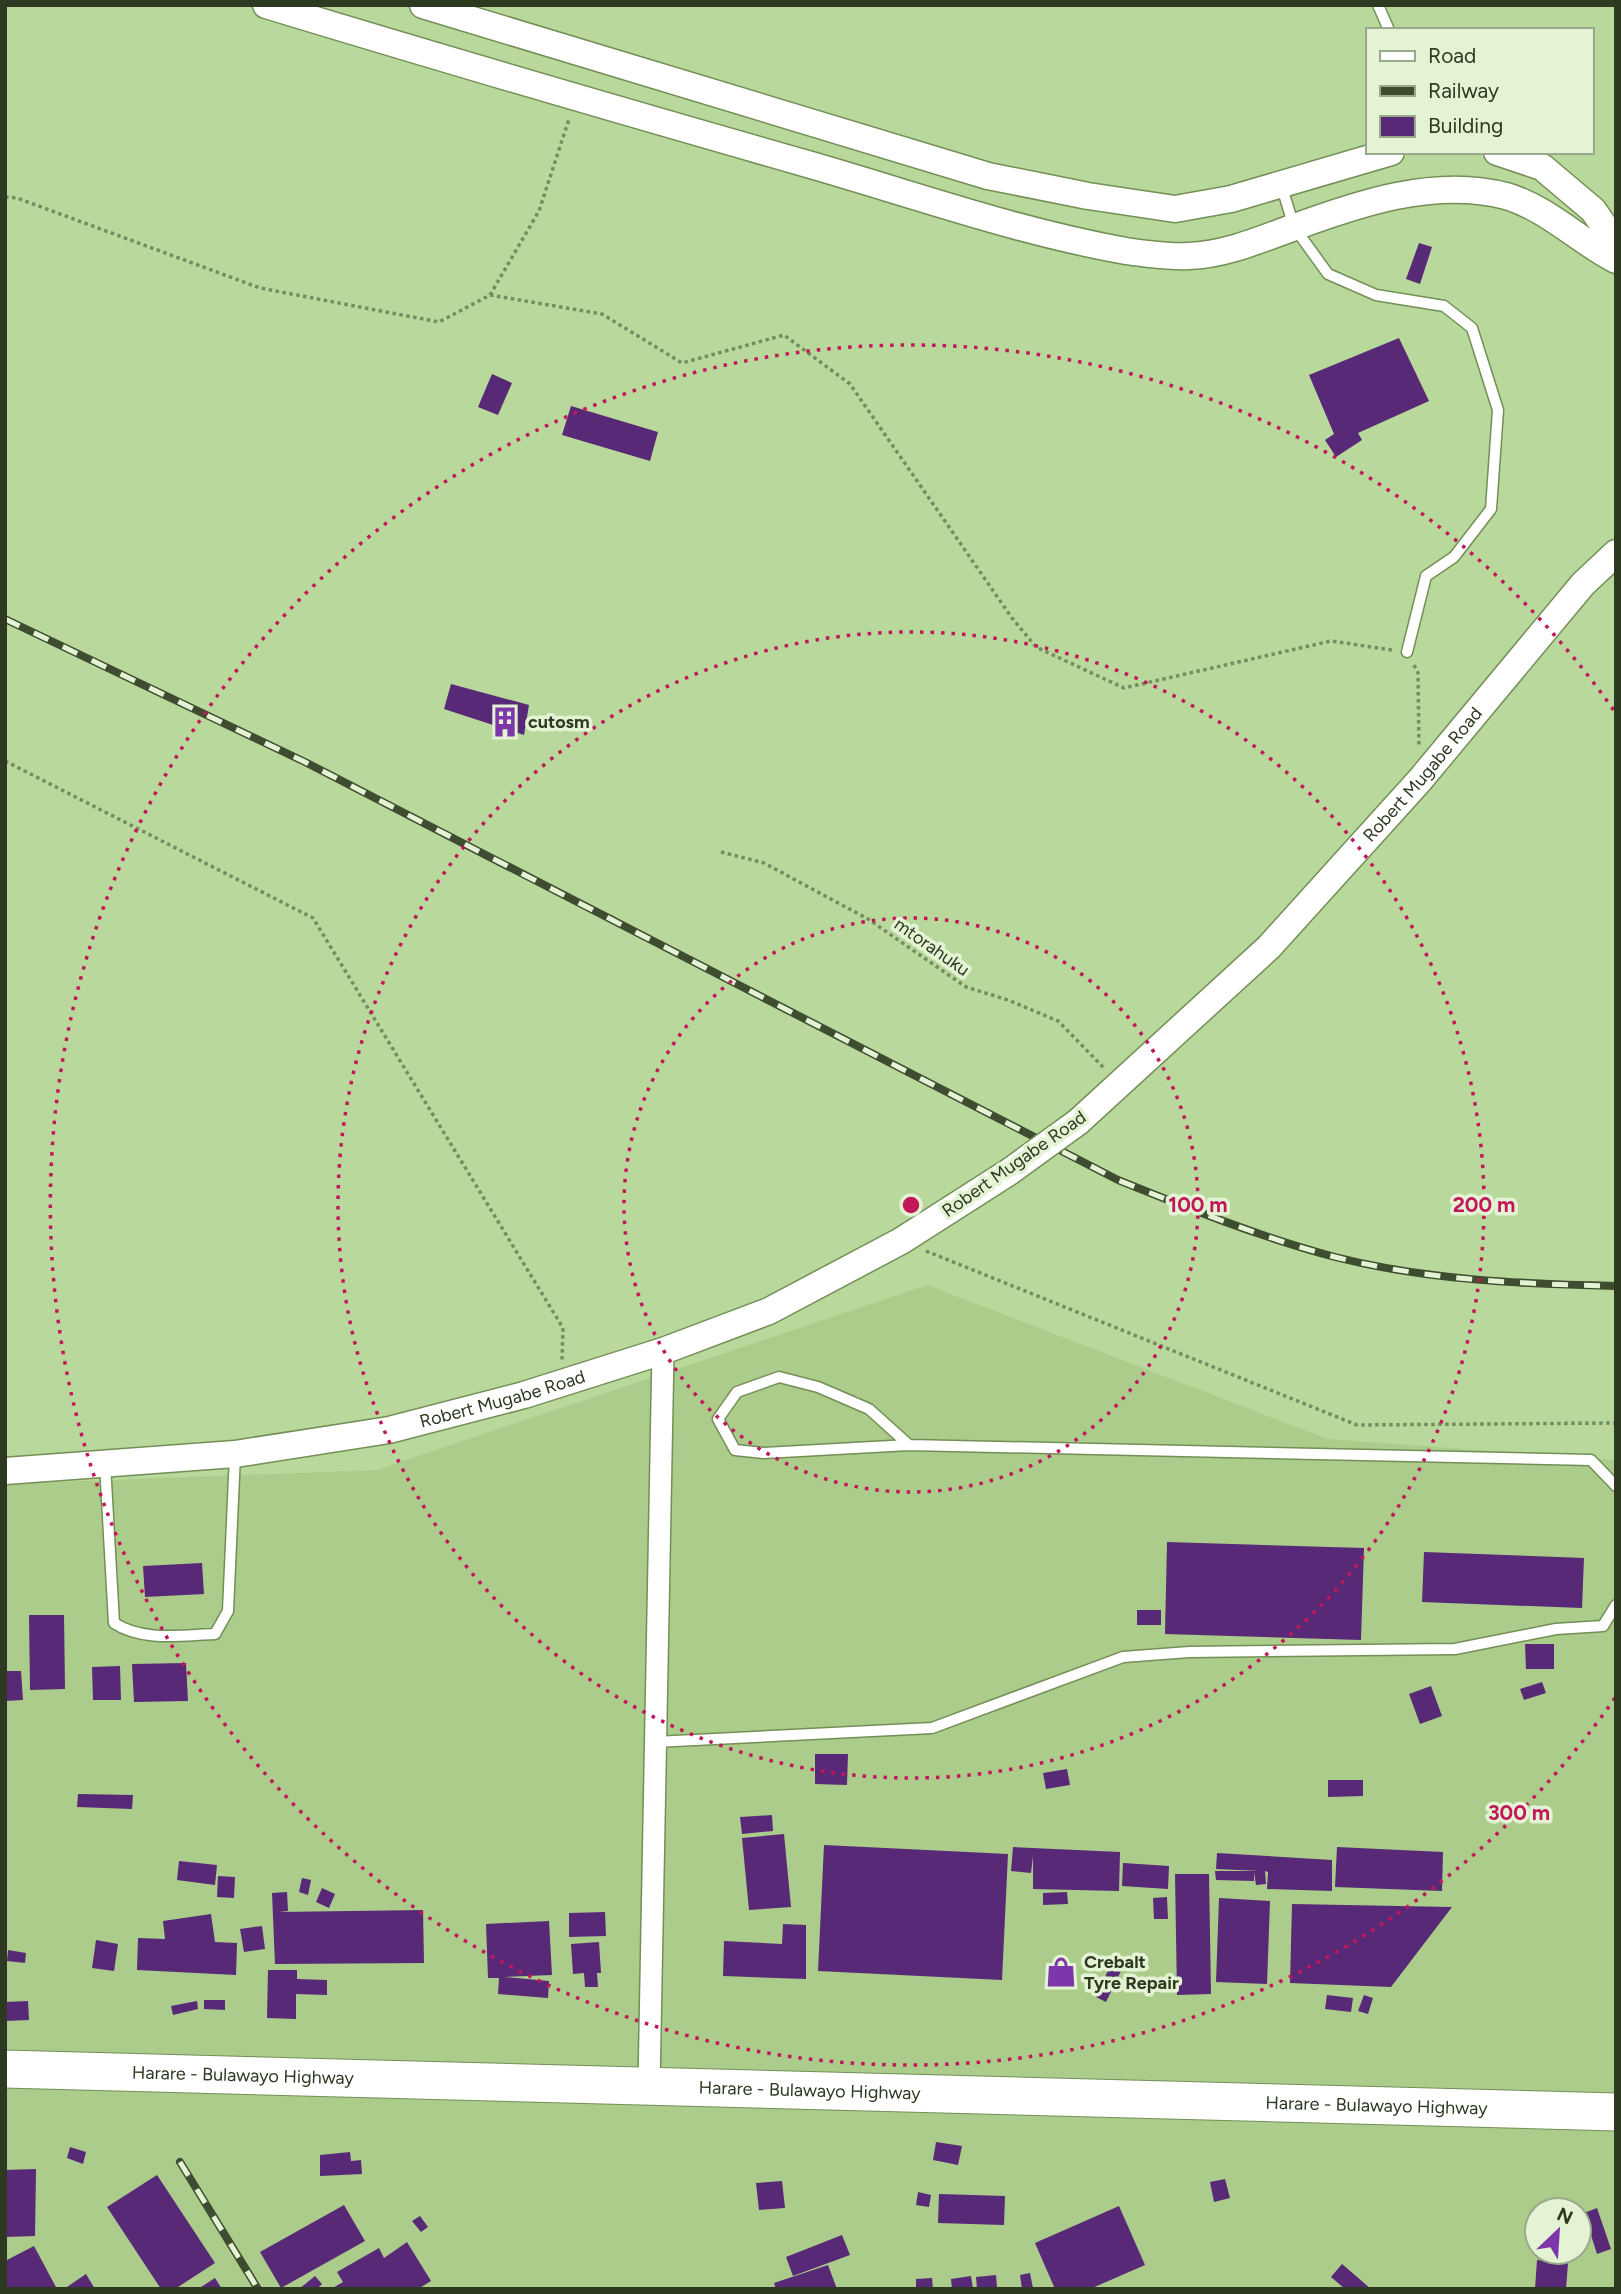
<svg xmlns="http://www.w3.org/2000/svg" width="1621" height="2294" font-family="Figtree,sans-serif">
  <rect width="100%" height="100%" fill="#b9d89b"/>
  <path fill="#abcc8a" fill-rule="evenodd" d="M927,1285l400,154 289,21v829h-1611v-805l372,-14zM1537,2210h42v42h-42z"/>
  <path fill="#582976" d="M1419,243l13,4 -12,37 -14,-5z
    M1399,338l30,63 -71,32 4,7 -26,17 -11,-17 9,-6 -25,-59z
    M492,374l20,9 -14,32 -20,-8z
    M571,406l87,26 -8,29 -88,-26z
    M451,684l78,21 -5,30 -80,-26z
    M1167,1542l197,6 -3,92 -196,-6z
    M1424,1552l160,6 -2,50 -160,-6z
    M202,1563l2,31 -59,3 -2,-31z
    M1137,1610h24v15h-24z
    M29,1615h35l1,74 -35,1z
    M1525,1644h29v25h-28z
    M186,1663l2,38 -54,1 -2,-38z
    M120,1666l1,34h-28l-1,-33z
    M5,1671h16l2,29 -18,1z
    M1542,1682l4,11 -22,7 -4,-11z
    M1431,1686l11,30 -22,8 -11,-30z
    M815,1754h33l-1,31 -32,-1z
    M1067,1769l3,16 -24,4 -3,-16z
    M1328,1780h35v16l-35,1z
    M78,1794l55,1 -1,14 -55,-2z
    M772,1815l1,16 -31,3 -2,-17z
    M784,1834l7,73 -42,3 -7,-72z
    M824,1845l184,9 -6,126 -184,-9z
    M1013,1847l107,5 -1,39 -86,-2v-33l-2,17 -20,-2z
    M1337,1847l106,5 -1,39 -107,-4z
    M1217,1853l115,7v31l-65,-2 1,-17 -3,-1 1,13 -10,1 -2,-13v9l-38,-1 -1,-9h45l-44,-2z
    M179,1861l38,4 -2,20 -38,-5z
    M1123,1863l46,3 -1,23 -46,-3z
    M1175,1874h34l2,120 -34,1z
    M218,1876l17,1 -1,21 -17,-1z
    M302,1878l9,2 -3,15 -9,-3z
    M322,1888l13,6 -6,14 -13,-6z
    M287,1892l1,19 -9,1 144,-2 1,53 -149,1 -3,-71z
    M1067,1892l1,12 -25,1v-12z
    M1167,1897l1,22h-14l-1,-21z
    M1219,1898l51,3 -3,83 -51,-2z
    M1292,1904l160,3 -61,80 -101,-4z
    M605,1912l1,24 -37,1v-24z
    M211,1914l4,28 22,1 -1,32 -99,-5 1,-32 27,1 -2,-18z
    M549,1921l3,54 -48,2 45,4 -1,17 -50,-4 1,-16h-11l-2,-54z
    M783,1924l23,1v54l-83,-3 1,-35 58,3z
    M262,1926l3,23 -21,3 -4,-23z
    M96,1940l22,4 -4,27 -22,-3z
    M599,1942l2,31h-4l1,14h-13l-1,-14 -11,1 -2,-30z
    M8,1950l18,3 -1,10 -18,-2z
    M1111,1964l11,5 -16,33 -10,-5z
    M268,1970h29v9l30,1v15l-31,-1v25l-29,-1z
    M1327,1995l26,3 -2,14 -26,-3z
    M1364,1995l9,3 -5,16 -10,-3z
    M204,2000h21v10l-21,-1z
    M28,2001l1,19 -24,1v-19z
    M197,2001l1,8 -25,6 -2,-9z
    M936,2142l26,4 -4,19 -25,-5z
    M70,2147l16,5 -3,12 -16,-6z
    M350,2152l1,9 10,-1 1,14 -42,2v-21z
    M36,2169l-1,67 -30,1v-67z
    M157,2175l58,88 -40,26h-14l-54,-82z
    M1225,2179l5,19 -16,4 -4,-20z
    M782,2181l3,27 -26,2 -3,-27z
    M918,2192l13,3 -2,12 -13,-2z
    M939,2194l66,2 -1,29 -66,-2z
    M344,2205l21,36 -84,47 -21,-36z
    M1119,2206l26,59 -55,24h-35l-20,-46z
    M1597,2208l14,41 -14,5 -13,-41z
    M420,2216l8,11 -7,5 -9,-11z
    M842,2235l8,20 -57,21 -7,-19z
    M407,2242l24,39 -13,8h-87l12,-7 -6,-10 42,-24 5,10z
    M34,2246l23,43h-52v-28z
    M1537,2260l31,3 -2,26h-31z
    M1342,2264l29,25h-26l-14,-12z
    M828,2265l9,24h-61l-2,-6z
    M1030,2273l3,15 -11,1 -2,-14z
    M86,2274l9,15h-31z
    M996,2275l1,12 -20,2 -1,-12z
    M315,2276l7,8 -5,5h-18z
    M971,2276l2,13h-21l-1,-10z
    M215,2278l7,11h-24z
    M932,2278l1,11h-17v-10z"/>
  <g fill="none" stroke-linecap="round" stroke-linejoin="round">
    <g stroke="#738f56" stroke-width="13">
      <path id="service" d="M1378,5l11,25
        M1281,184l13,43 34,47 48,21 68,11 28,22 26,82 -7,99 -37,48 -28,19 -19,76
        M909,1445l-40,-36 -51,-22 -39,-10 -42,15 -19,27 17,31 29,3 145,-8 682,15 25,26
        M105,1464l9,159c29,19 68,12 101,11l13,-23 7,-156
        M655,1742l277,-14 191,-71 66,-5 266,-3 101,-20 47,-3 13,-21"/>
    </g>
    <g stroke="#738f56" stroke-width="24">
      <path id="minor" d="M649,2085l14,-734"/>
    </g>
    <g stroke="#738f56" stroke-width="29">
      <g id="tertiary">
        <path d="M266,5c181,55 363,108 545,160 104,30 208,67 315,86 20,3 43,6 63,5 35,-1 70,-16 103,-28 65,-24 143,-51 214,-32 41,12 73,45 110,64"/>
        <path d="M423,5l565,171 100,20 87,13 56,-10 160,-47"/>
        <path d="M1497,152l45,15 51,43 23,33"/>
        <path id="s1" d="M1078,1122l191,-175 151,-167 163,-196 33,-31"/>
        <path id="s2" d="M5,1471l230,-17 154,-24 135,-35 139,-44 106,-40 132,-70 108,-69"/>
      </g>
    </g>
    <g stroke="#738f56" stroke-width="39">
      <g id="trunk">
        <path id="s3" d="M5,2069l1611,43"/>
      </g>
    </g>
    <path stroke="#758b60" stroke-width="3.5" stroke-dasharray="3.5 3.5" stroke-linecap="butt" d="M5,197l12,1 243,90 179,34 51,-27 49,-84 30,-92
      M490,295l112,19 80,49 102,-28 66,49 162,234 24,29 88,41 207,-47 61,9
      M1414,665l4,8 1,74
      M5,761l308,157 250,410 -1,33
      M721,852l43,11 104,56 98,68 42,13 50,21 46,47
      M926,1251l431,174 259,-2"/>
    <use href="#service" stroke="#fff" stroke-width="10"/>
    <use href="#minor" stroke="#fff" stroke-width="21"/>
    <use href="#tertiary" stroke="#fff" stroke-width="26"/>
    <use href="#trunk" stroke="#fff" stroke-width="37"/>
    <g stroke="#3e4c30" stroke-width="8">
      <path id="rail" d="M5,619l300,143 813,418c72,29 142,57 217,77 91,23 187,27 281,29
        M180,2162l78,127"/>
    </g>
    <use href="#rail" stroke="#e3f3d4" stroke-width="5" stroke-dasharray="16" stroke-linecap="butt"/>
    <g stroke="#738f56" stroke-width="29" stroke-linecap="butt">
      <path id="tertiary-bridge" d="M1009,1172l69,-50"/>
    </g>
    <use href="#tertiary-bridge" stroke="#fff" stroke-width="26"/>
  </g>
  <g fill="none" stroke="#c2185b" stroke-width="3.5" stroke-dasharray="3.5 7">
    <circle cx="911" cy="1205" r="287"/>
    <circle cx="911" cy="1205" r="573"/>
    <path d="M1615 1698A860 860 0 1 1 1615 712"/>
  </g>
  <defs>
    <g id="building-bare" transform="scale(2.415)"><path d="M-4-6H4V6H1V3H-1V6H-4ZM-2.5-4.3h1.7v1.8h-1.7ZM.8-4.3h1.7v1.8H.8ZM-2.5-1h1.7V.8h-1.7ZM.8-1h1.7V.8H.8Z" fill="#7e37aa" stroke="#e3f3d4" stroke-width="2.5" paint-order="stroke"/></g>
    <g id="shop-bare" transform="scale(2.415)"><path d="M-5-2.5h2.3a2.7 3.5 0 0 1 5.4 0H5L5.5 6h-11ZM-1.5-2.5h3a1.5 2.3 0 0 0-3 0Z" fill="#7e37aa" stroke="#e3f3d4" stroke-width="2.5" paint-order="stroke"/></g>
  </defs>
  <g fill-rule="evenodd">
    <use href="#building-bare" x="505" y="722"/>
    <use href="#shop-bare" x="1061" y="1972"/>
  </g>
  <g text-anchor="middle" stroke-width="7" stroke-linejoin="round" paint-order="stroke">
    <g font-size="18" font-weight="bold" fill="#2d3921" stroke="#e3f3d4" text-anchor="start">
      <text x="528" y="728">cutosm</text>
      <text x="1084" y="1968">Crebalt<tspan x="1084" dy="21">Tyre Repair</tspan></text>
    </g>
    <g font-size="18" fill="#2d3921" stroke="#e3f3d4">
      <text dy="6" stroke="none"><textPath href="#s1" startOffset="490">Robert Mugabe Road</textPath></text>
      <text transform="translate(932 947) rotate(35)" y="6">mtorahuku</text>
      <text transform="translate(1014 1164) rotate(-35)" y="6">Robert Mugabe Road</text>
      <text dy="6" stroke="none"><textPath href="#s2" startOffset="504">Robert Mugabe Road</textPath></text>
      <text dy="6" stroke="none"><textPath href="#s3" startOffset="238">Harare - Bulawayo Highway</textPath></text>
      <text dy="6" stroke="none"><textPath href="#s3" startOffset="805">Harare - Bulawayo Highway</textPath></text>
      <text dy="6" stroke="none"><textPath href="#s3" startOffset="1372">Harare - Bulawayo Highway</textPath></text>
    </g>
  </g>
  <circle cx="911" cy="1205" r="10" fill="#c2185b" stroke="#e3f3d4" stroke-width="3.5"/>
  <g font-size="21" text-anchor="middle" font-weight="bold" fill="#c2185b" stroke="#e3f3d4" stroke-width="7" stroke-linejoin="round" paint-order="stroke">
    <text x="1198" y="1212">100 m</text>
    <text x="1484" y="1212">200 m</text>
    <text x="1519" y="1820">300 m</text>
  </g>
  <rect width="1621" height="2294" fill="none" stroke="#2d3921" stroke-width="14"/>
  <rect x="1366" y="28" width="228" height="126" fill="#e3f3d4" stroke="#9aa98c" stroke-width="2"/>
  <rect x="1380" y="51" width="35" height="10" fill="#ffffff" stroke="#9aa98c" stroke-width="2"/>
  <text x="1428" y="63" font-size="21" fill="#2d3921">Road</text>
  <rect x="1380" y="86" width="35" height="10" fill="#3e4c30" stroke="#9aa98c" stroke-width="2"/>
  <text x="1428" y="98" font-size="21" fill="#2d3921">Railway</text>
  <rect x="1380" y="116" width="35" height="21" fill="#582976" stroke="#9aa98c" stroke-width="2"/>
  <text x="1428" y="133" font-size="21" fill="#2d3921">Building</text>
  <g transform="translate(1558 2231) rotate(25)"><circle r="33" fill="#e3f3d4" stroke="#9aa98c" stroke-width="2"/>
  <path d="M0-5L12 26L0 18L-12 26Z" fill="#7e37aa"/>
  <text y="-10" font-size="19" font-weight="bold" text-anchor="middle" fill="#2d3921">N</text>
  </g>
</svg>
